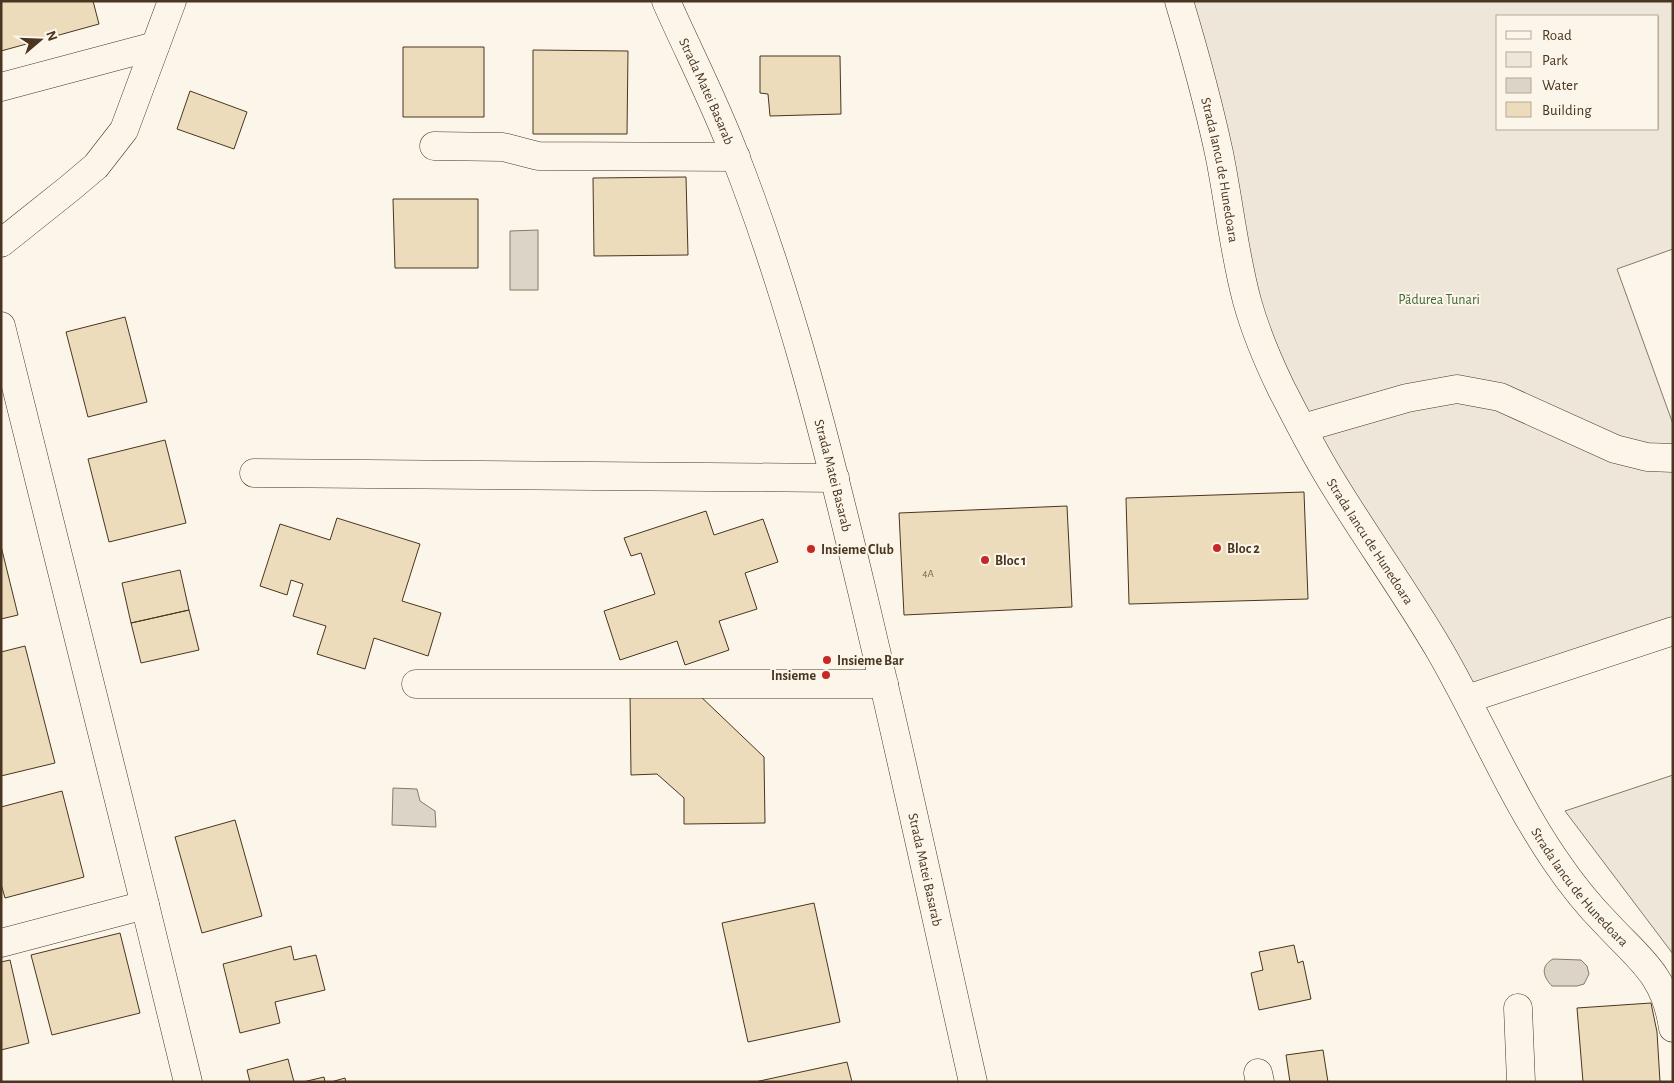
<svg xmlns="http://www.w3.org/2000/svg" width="1674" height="1083" font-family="'Alegreya Sans',sans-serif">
  <rect width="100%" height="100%" fill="#fbf6e9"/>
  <path fill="#ede6d9" stroke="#887966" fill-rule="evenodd" d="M1179,1h494v248l-56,20 56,155v194l-212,71 -181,-303zM1498,16h160v113h-160z
    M1673,775v179l-108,-143z"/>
  <path fill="#dcd4c6" stroke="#887966" d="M538,230v60h-28v-59z
    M393,788l24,1 3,12 15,10 1,16 -44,-2z
    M1553,959l28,1 6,6 2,8 -5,10 -7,2h-25c-9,-9 -12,-20 1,-27z"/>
  <path fill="#ecdcbc" stroke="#4a3520" d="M1,1h92l6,23 -98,27z
    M403,47h81v70h-81z
    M533,50l95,1 -1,83h-94z
    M760,56h80l1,58 -71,2 -2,-22 -8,-1z
    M190,91l57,21 -13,37 -57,-20z
    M686,177l2,78 -94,1 -1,-78z
    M393,199h85v69h-83z
    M125,317l22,85 -59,15 -22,-85z
    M165,440l21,83 -77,19 -21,-83z
    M1304,492l4,107 -179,5 -3,-106z
    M1067,506l5,101 -168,8 -5,-102z
    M706,511l8,24 49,-16 15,43 -33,11 12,36 -38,12 10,29 -44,15 -8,-24 -57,19 -16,-49 51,-17 -14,-41 -10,3 -7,-18z
    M337,518l83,26 -18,57 39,12 -13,43 -54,-18 -9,31 -48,-15 9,-28 -33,-10 10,-32 -12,-4 -4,15 -27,-9 20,-62 50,16z
    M1,546l17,69 -17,4z
    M180,570l9,40 -58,13 -9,-40z
    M189,610l10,40 -58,13 -10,-40z
    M25,646l30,117 -54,13v-124z
    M630,693h67l67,64 1,66 -81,1v-26l-27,-24 -26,1z
    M62,791l22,86 -79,21 -4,-14v-77z
    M235,820l27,96 -60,17 -27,-96z
    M814,903l26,119 -92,20 -26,-119z
    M120,933l20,80 -88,22 -21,-80z
    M1294,945l4,18 5,-2 8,38 -52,11 -8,-37 12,-3 -4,-18z
    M291,946l3,14 22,-5 9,35 -50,12 5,21 -40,10 -17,-69z
    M10,960l19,83 -28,7v-88z
    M1651,1003l6,29 3,50h-77l-6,-74z
    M1323,1050l5,32h-38l-4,-27z
    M288,1059l6,23h-44l-3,-12z
    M847,1062l5,20h-97z
    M324,1077l1,5h-22z
    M345,1078l1,4h-15z"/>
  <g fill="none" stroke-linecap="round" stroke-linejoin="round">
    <g stroke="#4a3520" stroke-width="29">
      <g id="minor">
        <path id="s1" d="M666,1c23,52 49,102 69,155 55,141 92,288 127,435 39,163 74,327 111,491"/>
        <path id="s2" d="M1179,1c15,50 29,101 40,152 10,49 15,100 28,148 8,29 21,60 34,87 15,29 30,59 47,87 36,60 77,116 112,176 40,69 70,143 115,209 15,22 32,44 51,63 34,37 59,51 67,105"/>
        <path d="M1,87l154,-41"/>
        <path d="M434,146l69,1 35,9 198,1"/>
        <path d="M1,243l69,-55 26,-22 28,-36 48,-129"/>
        <path d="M1,326l144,579 43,177"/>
        <path d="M1303,428l104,-30 50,-9 43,8 115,52 32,8 26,1"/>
        <path d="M254,473l581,5"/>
        <path d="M416,684h468"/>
        <path d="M1467,699l206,-68"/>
        <path d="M1,943l144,-38"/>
        <path d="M1518,1008l3,74"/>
        <path d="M1258,1073l2,9"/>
      </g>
    </g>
    <use href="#minor" stroke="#fbf6e9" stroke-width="28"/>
  </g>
  <g fill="#c62828" stroke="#fbf6e9" stroke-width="2">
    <circle cx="1217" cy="548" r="5"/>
    <circle cx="811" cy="549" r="5"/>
    <circle cx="985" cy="560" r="5"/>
    <circle cx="827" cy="660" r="5"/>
    <circle cx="826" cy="675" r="5"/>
  </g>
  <g text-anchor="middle" stroke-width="4" stroke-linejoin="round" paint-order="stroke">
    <g font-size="11" fill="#725f47">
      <text x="928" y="577">4A</text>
    </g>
    <g font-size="14" fill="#4a3520" stroke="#fbf6e9">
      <text dy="5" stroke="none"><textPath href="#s1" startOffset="99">Strada Matei Basarab</textPath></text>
      <text dy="5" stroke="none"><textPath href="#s2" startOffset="174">Strada Iancu de Hunedoara</textPath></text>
      <text dy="5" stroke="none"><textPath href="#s1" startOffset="504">Strada Matei Basarab</textPath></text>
      <text dy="5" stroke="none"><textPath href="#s2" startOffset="579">Strada Iancu de Hunedoara</textPath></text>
      <text dy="5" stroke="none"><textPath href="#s1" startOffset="909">Strada Matei Basarab</textPath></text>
      <text dy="5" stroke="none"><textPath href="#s2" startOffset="984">Strada Iancu de Hunedoara</textPath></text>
    </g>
    <g font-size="14" fill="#436837" stroke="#fbf6e9">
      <text x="1439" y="304">Pădurea Tunari</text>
    </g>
    <g font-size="14" font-weight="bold" fill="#4a3520" stroke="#fbf6e9" text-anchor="start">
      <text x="1227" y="553">Bloc 2</text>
      <text x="821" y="554">Insieme Club</text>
      <text x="995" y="565">Bloc 1</text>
      <text x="837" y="665">Insieme Bar</text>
      <text x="816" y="680" text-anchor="end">Insieme</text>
    </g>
  </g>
  <rect width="1674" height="1083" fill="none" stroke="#4a3520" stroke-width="5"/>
  <rect x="1496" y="15" width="162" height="115" fill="#fbf6e9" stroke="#b4a999"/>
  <rect x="1506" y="31" width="25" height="8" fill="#fbf6e9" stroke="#b4a999"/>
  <text x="1542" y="40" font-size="15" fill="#4a3520">Road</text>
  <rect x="1506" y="52" width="25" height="15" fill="#ede6d9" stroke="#b4a999"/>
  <text x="1542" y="65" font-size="15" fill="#4a3520">Park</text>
  <rect x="1506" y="78" width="25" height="15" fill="#dcd4c6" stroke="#b4a999"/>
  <text x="1542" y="90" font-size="15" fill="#4a3520">Water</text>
  <rect x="1506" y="102" width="25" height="15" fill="#ecdcbc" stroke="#b4a999"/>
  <text x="1542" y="115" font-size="15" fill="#4a3520">Building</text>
  <g transform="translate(40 40) rotate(71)" stroke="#fbf6e9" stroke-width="4" paint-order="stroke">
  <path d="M0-4L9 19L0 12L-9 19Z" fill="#4a3520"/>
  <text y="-8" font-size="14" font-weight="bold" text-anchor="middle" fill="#4a3520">N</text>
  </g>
</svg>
